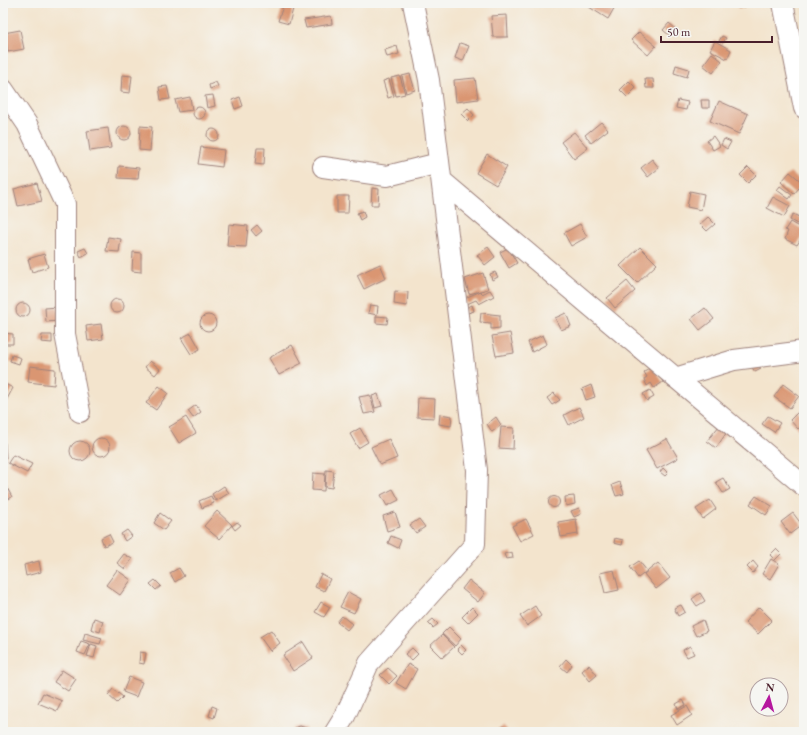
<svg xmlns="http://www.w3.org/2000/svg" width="807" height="735" font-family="'EB Garamond',serif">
  <rect width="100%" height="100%" fill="#f6f6f2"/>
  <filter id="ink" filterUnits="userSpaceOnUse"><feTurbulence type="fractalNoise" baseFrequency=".025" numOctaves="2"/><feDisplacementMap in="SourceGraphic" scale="8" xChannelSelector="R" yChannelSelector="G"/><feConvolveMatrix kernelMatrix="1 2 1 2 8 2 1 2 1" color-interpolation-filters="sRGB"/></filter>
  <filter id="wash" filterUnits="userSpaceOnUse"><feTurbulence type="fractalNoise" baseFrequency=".012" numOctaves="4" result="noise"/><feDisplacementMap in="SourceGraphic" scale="16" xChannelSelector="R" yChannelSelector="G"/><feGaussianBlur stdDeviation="0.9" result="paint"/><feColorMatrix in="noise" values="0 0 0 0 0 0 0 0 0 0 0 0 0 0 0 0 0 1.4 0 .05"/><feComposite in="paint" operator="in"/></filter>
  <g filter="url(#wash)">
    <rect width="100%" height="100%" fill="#f3e4cd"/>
    <g id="blocks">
      <path fill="#da9672" d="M284,3l10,2 -5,19 -11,-3z
        M591,3h26l-9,16 -19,-12z
        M737,3h8v4l-7,1z
        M765,3h10l-1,4 -9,-1z
        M507,15l1,22h-15l-2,-21z
        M331,16l1,8 -26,4 -2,-8z
        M669,23l7,6 -6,7 -7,-6z
        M20,30l4,19 -16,3 -4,-19z
        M639,32l17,14 -8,9 -17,-15z
        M722,36l4,2 -3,5 -4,-2z
        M715,41l16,9 -4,9 -17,-9z
        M460,43l9,3 -6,15 -8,-3z
        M397,46l2,8 -12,3 -2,-7z
        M712,53l10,8 -9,12 -10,-8z
        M676,65l13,4 -2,8 -13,-4z
        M410,74l5,16 -9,3 -4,-17z
        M122,75l10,1 -2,17 -9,-1z
        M400,76l5,18 -9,2 -5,-18z
        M475,78l3,21 -22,3 -2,-22z
        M389,79l5,17 -6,2 -5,-17z
        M645,79h8l1,9h-8z
        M629,81l7,7 -9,9 -7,-7z
        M216,82l2,4 -8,3 -1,-4z
        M167,86l3,13 -9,1 -2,-13z
        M213,95l2,11 -8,2 -2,-12z
        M190,97l2,13 -14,2 -3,-12z
        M240,97l3,9 -8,3 -3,-9z
        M678,100l10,2 -2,8 -10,-2z
        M701,100h8v8h-7z
        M719,101l29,13 -9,20 -29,-13z
        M193 113a6 6 0 1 1 12 0a6 6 0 1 1-12 0Z
        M468,108l6,7 -6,6 -7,-7z
        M601,122l7,8 -17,13 -6,-8z
        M140,126l12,1 -2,24 -11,-1z
        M117 133a7 7 0 1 1 14 0a7 7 0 1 1-14 0Z
        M108,128l3,20 -21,3 -3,-20z
        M207 135a6 6 0 1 1 12 0a6 6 0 1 1-12 0Z
        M574,132l14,16 -14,11 -13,-17z
        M713,136l7,10 -7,4 -6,-9z
        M724,139l7,3 -4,7 -6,-4z
        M201,147l23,3 -2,17 -24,-3z
        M257,148h8l-1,17 -9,-1z
        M487,154l20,13 -11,18 -20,-12z
        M652,159l7,9 -11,9 -7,-9z
        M119,166l20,2 -1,11 -20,-1z
        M748,167l8,8 -8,8 -8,-8z
        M790,172l13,11 -9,11 -13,-12z
        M37,183l5,18 -24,5 -4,-17z
        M780,186l12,9 -3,4 -12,-9z
        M372,188l7,1 -1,16h-7z
        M690,191l14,3 -3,16 -14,-3z
        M337,196h12l-1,17h-11z
        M773,197l17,9 -6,11 -17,-9z
        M363,211l2,6 -5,3 -3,-7z
        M793,214l10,5 -4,6 -9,-5z
        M708,217l7,7 -8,7 -7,-7z
        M790,222l14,8v4l-7,11 -12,-6 3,-8 -3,-1z
        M229,224l19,2 -2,21 -19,-1z
        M580,224l7,13 -16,9 -7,-13z
        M257,225l5,6 -6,5 -5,-6z
        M108,237l13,2 -2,13 -13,-1z
        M488,247l7,10 -10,8 -8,-10z
        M640,247l17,17 -20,19 -17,-17z
        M85,248l3,5 -7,4 -3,-6z
        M508,248l9,15 -8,5 -9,-16z
        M133,252l8,1v19l-9,-1z
        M44,254l4,13 -16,5 -4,-13z
        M380,264l6,14 -22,11 -7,-14z
        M495,272l3,5 -6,3 -2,-6z
        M483,273l5,16 -19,5 -4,-15z
        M627,281l8,10 -20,17 -8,-10z
        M490,290l4,6 -15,8 -3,-4 -9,4 -2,-6 16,-7 1,3z
        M395,291l13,1 -1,14 -13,-2z
        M110 306a7 7 0 1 1 14 0a7 7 0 1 1-14 0Z
        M16 310a7 7 0 1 1 14 0a7 7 0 1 1-14 0Z
        M370,305l8,1 -1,9 -9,-2z
        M472,305l2,6 -6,2 -2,-5z
        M58,307l1,14 -13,1 -1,-14z
        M705,308l9,11 -14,11 -9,-11z
        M481,313l19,2v13l-9,1v-6l-11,-1z
        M566,313l5,13 -10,4 -6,-12z
        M200 323a8 8 0 1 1 16 0a8 8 0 1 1-16 0Z
        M376,316l12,1 -1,7 -11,-1z
        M101,324l2,15 -15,2 -2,-15z
        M3,333l10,1v10h-10z
        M191,333l9,16 -9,5 -10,-16z
        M510,333l4,20 -18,3 -4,-20z
        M42,335h10v8l-11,-1z
        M543,335l4,9 -15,8 -4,-10z
        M292,345l10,18 -23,12 -10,-17z
        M12,355l9,3 -2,6 -9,-3z
        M150,361l10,8 -5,6 -10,-8z
        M757,363l4,6 -6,3 -4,-6z
        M30,366l25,3 -1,16 -26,-3z
        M653,367l10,15 -9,6 -3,-5 -4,3 -3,-7 3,-2 -3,-5z
        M3,383l10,5 -7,13 -3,-2z
        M783,384l16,12 -9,12 -16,-11z
        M591,385l4,12 -9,3 -4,-11z
        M159,386l9,7 -12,17 -10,-7z
        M650,390l4,7 -7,4 -4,-7z
        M554,393l6,7 -8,5 -5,-7z
        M378,394l4,12 -7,2 -3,-12z
        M370,395l5,17 -11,2 -5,-17z
        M418,398l17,1 -1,19 -17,-1z
        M196,405l5,7 -8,6 -5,-7z
        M579,407l5,10 -15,8 -5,-10z
        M798,412l6,7v4l-6,6 -8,-9z
        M440,414l12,2 -1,10 -12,-2z
        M768,416l12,7 -6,9 -12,-8z
        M186,417l10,16 -17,10 -10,-16z
        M496,417l5,8 -9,7 -5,-8z
        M719,426l8,6 -11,16 -9,-7z
        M501,427l13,1 -1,21 -14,-1z
        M360,428l8,14 -10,6 -8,-14z
        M92 447a9 9 0 1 1 18 0a9 9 0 1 1-18 0Z
        M389,439l8,19 -17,7 -9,-18z
        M667,439l11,19 -21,11 -11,-19z
        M70 451a10 10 0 1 1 20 0a10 10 0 1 1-20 0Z
        M3,443h2l1,15h-3z
        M13,455l19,9 -5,9 -19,-10z
        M663,468l5,5 -3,3 -5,-4z
        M326,470l8,1 -2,17 -7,-1z
        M313,473l12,1 -1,17 -12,-1z
        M723,478l7,11 -7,4 -7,-11z
        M3,480l9,17 -9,5z
        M620,482l4,12 -8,2 -4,-11z
        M224,486l5,7 -13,8 -4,-7z
        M393,489l6,11 -12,6 -6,-11z
        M211,496l3,7 -12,5 -3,-7z
        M574,496l1,8 -9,2 -1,-9z
        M756,496l16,10 -6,9 -16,-11z
        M548.5 502a5.5 5.5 0 1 1 11 0a5.5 5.5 0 1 1-11 0Z
        M710,500l6,9 -13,10 -7,-10z
        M579,508l2,6 -7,3 -3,-6z
        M217,511l15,14 -13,14 -15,-13z
        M395,512l5,15 -13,4 -4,-15z
        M160,513l11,8 -7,9 -10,-7z
        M793,513l9,12 -12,9 -9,-12z
        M419,519l6,8 -9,6 -6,-8z
        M526,519l8,15 -14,7 -8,-15z
        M576,519l2,15 -17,3 -3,-15z
        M237,522l4,3 -6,5 -3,-4z
        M127,530l5,6 -7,5 -4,-7z
        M109,534l4,8 -9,4 -3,-8z
        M391,536l10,4 -3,8 -10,-5z
        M615,538l8,2 -1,5 -8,-2z
        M776,549l5,5 -6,6 -5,-5z
        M512,552l1,6 -7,1 -2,-5z
        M124,554l8,5 -7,10 -8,-6z
        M771,559l8,5 -9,15 -8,-5z
        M39,561l2,11 -15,4 -2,-11z
        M639,561l8,10 -9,7 -8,-11z
        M753,561l5,6 -5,6 -6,-6z
        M658,563l12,15 -14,11 -12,-15z
        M179,568l5,8 -9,6 -5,-9z
        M117,570l14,10 -11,15 -14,-10z
        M614,570l5,20 -14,3 -5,-20z
        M321,574l9,5 -6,12 -9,-4z
        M155,580l6,6 -5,4 -6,-6z
        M469,580l16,13 -7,9 -16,-13z
        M348,592l13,7 -7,14 -14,-6z
        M700,593l5,8 -8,5 -5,-7z
        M321,602l9,5 -6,10 -9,-5z
        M681,605l4,7 -7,4 -4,-8z
        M535,606l6,10 -14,10 -7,-10z
        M472,607l6,6 -10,10 -6,-6z
        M759,607l13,13 -14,14 -13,-12z
        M342,616l10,8 -5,6 -10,-8z
        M94,618l9,3 -3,11 -9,-3z
        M433,619l5,5 -5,4 -5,-5z
        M703,620l4,11 -11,5 -5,-10z
        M449,627l12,12 -6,7 -13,-12z
        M271,630l9,13 -10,8 -10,-14z
        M85,633l17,5 -2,6 -17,-4z
        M442,635l12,12 -12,11 -12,-12z
        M81,641l9,3 -5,11 -8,-3z
        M303,642l10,16 -20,13 -10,-16z
        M91,644l6,2 -3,12 -7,-2z
        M461,645l5,5 -4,4 -5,-5z
        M690,646l4,8 -7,3 -4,-7z
        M412,648l6,6 -7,7 -6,-7z
        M140,652l6,1 -2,11 -5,-1z
        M566,659l6,6 -5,7 -7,-6z
        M408,664l9,5 -11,20 -10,-6z
        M589,665l8,10 -7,6 -8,-10z
        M388,668l9,8 -8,8 -9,-9z
        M62,670l14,9 -8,12 -14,-9z
        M129,677l13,5 -6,15 -13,-5z
        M113,689l10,8 -6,6 -9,-8z
        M43,693l19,8 -5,10 -19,-8z
        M683,700l3,5 -8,4 -2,-5z
        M212,706l5,2 -3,10 -5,-2z
        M687,706l5,9 -15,10 -6,-10z
        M300,726l6,2 1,4h-14l2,-4z
        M503,726l5,6h-12z"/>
    </g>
  </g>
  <g filter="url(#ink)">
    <use href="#blocks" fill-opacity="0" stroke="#9e827c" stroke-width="1"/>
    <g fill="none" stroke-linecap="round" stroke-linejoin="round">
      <g stroke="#9e827c" stroke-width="22">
        <path id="minor" d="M783,3l21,105
          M3,89l24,35 38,80v130l15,78
          M323,167l64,9 52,-13
          M442,181l362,305
          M675,378l59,-18 70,-9
          M335,732l10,-16 24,-53 106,-119 2,-74 -48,-390 -16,-77"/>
      </g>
      <use href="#minor" stroke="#fff" stroke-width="20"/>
    </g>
  </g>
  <rect width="807" height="735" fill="none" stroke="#f6f6f2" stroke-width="16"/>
  <g transform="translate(769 697) rotate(6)"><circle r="19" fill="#f6f6f2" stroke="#b1a0a2"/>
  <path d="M0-3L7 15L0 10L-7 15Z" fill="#b5179e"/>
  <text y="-6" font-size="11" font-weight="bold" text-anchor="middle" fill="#4a1f2b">N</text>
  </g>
  <path d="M661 36v6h111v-6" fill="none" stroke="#4a1f2b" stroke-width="2"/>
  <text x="667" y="36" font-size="12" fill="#4a1f2b" stroke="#f6f6f2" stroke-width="3" paint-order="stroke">50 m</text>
</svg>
